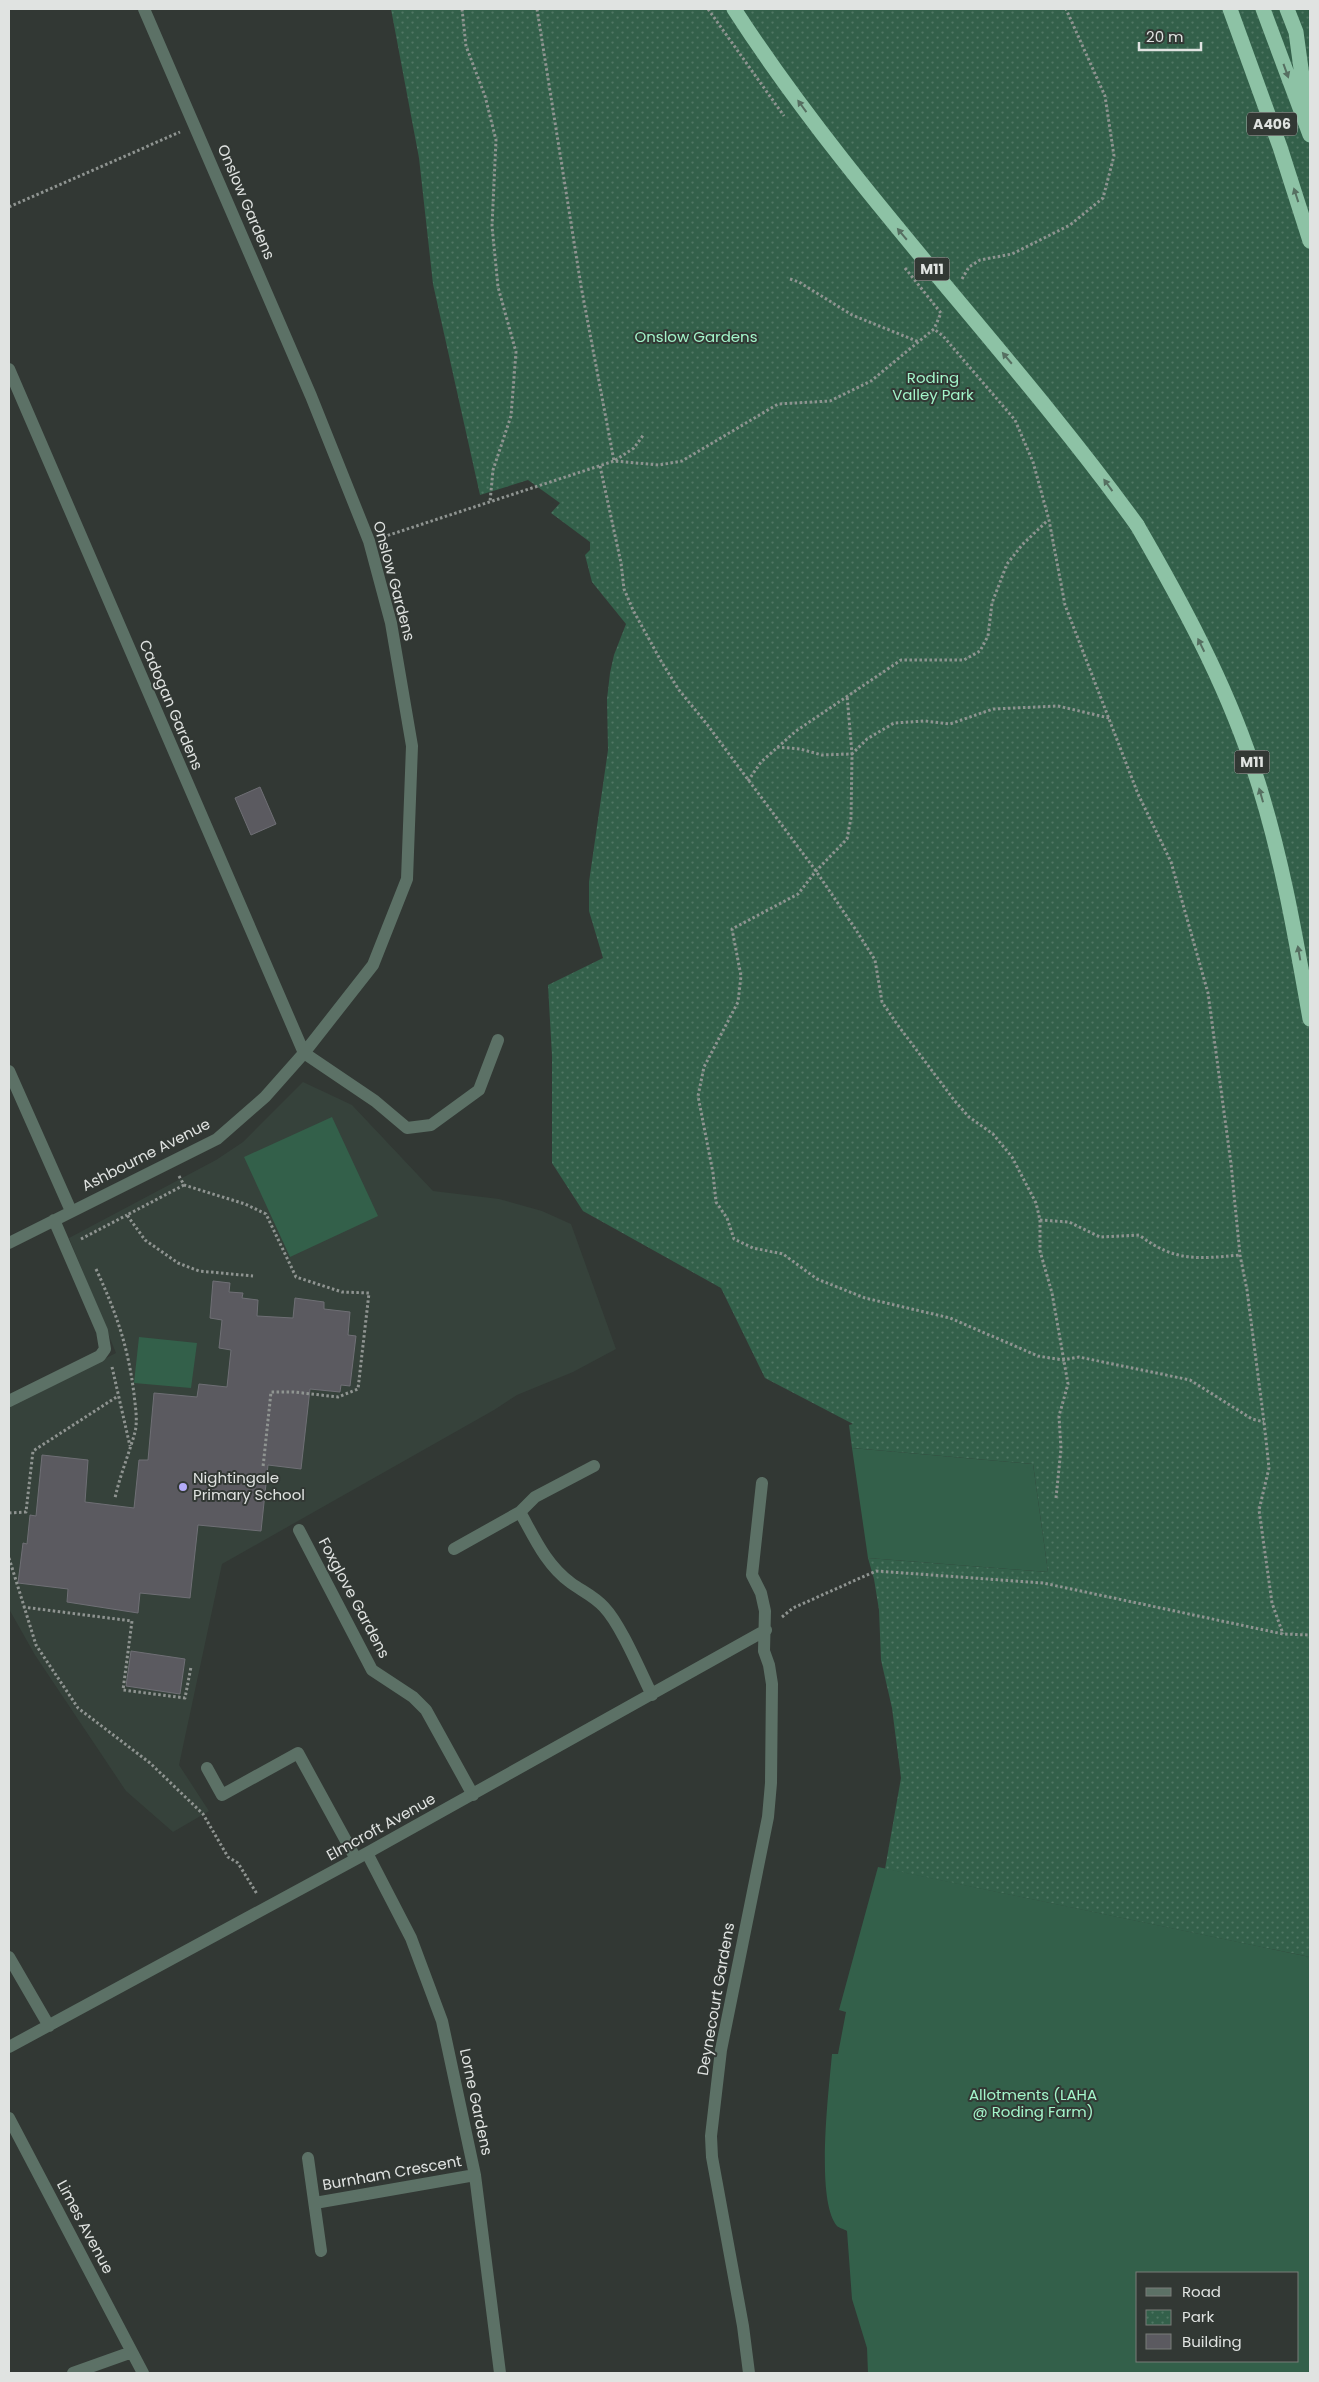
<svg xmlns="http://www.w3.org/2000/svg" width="1319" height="2382" font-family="Poppins,sans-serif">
  <defs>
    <pattern id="park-dots" width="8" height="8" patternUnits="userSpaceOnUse" patternTransform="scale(1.25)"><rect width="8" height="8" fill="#33604a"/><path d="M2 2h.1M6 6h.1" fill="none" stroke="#507764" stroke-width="1.8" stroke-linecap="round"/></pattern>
  </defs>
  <rect width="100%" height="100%" fill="#323834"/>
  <path fill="#36423b" d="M303,1082l49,23 81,86 66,8 43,12 29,13 45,125 -43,23 -56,23 -23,15 -272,154 -43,201 30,46 -36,21 -47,-41 -91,-136 -26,-46v-202l107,-54 -47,-115 147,-78 27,-18z"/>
  <path fill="url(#park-dots)" d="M391,9h919v1948l-425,-88 16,-91 -9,-70 -11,-48 -2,-50 -5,-31 -6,-21 180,14 -15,-108 -181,-16 -3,-23 4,-1 -88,-46 -44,-90 -138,-77 -31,-48v-107l-4,-71 55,-27 -14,-47v-29l19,-132 -1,-51 3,-26 4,-18 12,-31 -34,-42 -7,-27 5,-5v-8l-39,-29 9,-10 -32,-23 -48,15 -47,-211 -14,-126z"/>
  <path fill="#33604a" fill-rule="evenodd" d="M332,1117l46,99 -88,41 -46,-100z
    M139,1337l58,6 -6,45 -57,-5z
    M852,1448l181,16 15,108 -180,-14z
    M878,1867l432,90v416h-442l-1,-25 -15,-49 -5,-68c-3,-2 -8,-3 -10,-5 -22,-26 -8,-137 -5,-172h6l8,-42 -7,-2zM1138,2273h160v88h-160z"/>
  <path fill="#5b5a60" stroke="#6f6f75" d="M260,787l16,37 -25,11 -16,-37z
    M213,1281l17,2 -1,9 14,1 -1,5 16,2 -1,16 36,2 2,-20 29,4v7l26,3 -2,23 8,1 -6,50 -9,-1 -1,7 -30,-3 -9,80 -33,-4 -7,66 -63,-6 -8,73 -50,-5 -2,20 -71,-11 1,-13 -50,-6 5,-40 4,1 3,-29 6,1 6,-61 46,5 -3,42 49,6 5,-48h9l6,-67 43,4 2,-13 28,3 4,-37 -12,-2 3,-28 -12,-2z
    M131,1651l54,8 -5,35 -54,-8z"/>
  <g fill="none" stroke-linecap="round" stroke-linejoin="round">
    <path stroke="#8f9491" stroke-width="3" stroke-dasharray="2.5 2.5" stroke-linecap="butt" d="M462,9l4,37 19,50 11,44 -4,86 6,61 18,65 -5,64 -18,54 -3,32
      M537,9l44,277 33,175 20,-13 10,-14
      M708,9l76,107
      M9,207l171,-75
      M905,268l36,45 -7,16
      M790,279l9,3 53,33 67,27
      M962,279l7,-12 11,-7 32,-6 58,-29 33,-27 11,-42 -9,-60 -39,-87
      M600,466l21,97 3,26 9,21 28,51 18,29 27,33 110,148 40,59 19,30 7,42 15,22 57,76 15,17 24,17 19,23 24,46 4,17v31l12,42 16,91 -9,32 2,33 -5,49
      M383,537l231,-76 45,4 23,-4 96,-57 52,-3 41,-20 63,-52 9,7 72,84 18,42 16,58 16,85 73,189 33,68 37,131 23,171 9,91 7,35 17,132 5,46 -10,42 13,93 11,31
      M1109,718l-51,-12 -65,3 -43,15 -25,-3 -31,2 -27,16 -15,15 -1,64 -4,21 -31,32 -18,23 -66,35 9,47 -3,26 -34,65 -6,29 15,77 3,29 11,16 7,21 19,9 30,6 34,25 48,19 85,20 88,38 25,4 16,-3 111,23 62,39 12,3
      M777,747l23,2 22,6 30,-1 -5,-59
      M748,781l13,-19 35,-31 105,-71h63l16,-9 8,-15 4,-33 15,-39 15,-19 26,-25
      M179,1176l5,9 61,19 21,10 30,63 46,15 27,1 -11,96 -20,8 -44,-5h-23l-8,75
      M184,1185l-57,30 18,25 33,23 21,8 54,5
      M1040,1220l29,2 31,15 39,-2c36,27 58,24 101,20
      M81,1239l46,-24
      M96,1269c20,43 32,77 38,125 1,11 4,26 1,38 -6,22 -15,43 -20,66
      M112,1367l18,79
      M9,1513l17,-1 7,-61 85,-55
      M9,1558l27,87 42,63 72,55 53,51 25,43 10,6 19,31
      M23,1607l109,14 -9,69 62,8 6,-31
      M782,1617l11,-9 83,-37 167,12 240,51 27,1"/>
    <path stroke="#5c7166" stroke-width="12" d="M9,369l295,684
      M304,1053l71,48 32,27 24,-3 48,-35 19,-50
      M9,1071l62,140
      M9,1243l208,-104 48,-42 39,-44 69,-88 34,-86 5,-133 -21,-123 -22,-82 -58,-145 -167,-387
      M9,1401l91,-45 5,-7 -3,-18 -48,-111
      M520,1512c14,25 26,53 51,71 11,8 23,13 33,24 17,18 36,64 48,88
      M299,1530l73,140 41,27 13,13 47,85
      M454,1549l66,-37 15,-15 59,-31
      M207,1768l15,27 76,-42 58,106
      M367,1853l44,85 31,83 33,154 25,198
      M9,1957l40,69
      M9,2047l358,-194 399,-223
      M9,2118l134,255
      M308,2158l13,93
      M315,2203l160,-28
      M73,2373l59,-21
      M749,2373l-6,-47 -31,-169 -1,-21 10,-86 47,-233 3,-34 1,-99 -3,-19 -5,-14 1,-40 -4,-18 -9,-18 10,-92"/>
    <path stroke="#8dc2a5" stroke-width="15" d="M1230,9l50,138 30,94
      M1263,9l47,126
      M1287,9l9,23 10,73
      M1137,525c44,76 87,155 115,239 28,82 43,169 58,255"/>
    <path stroke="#8dc2a5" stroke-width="15" d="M734,9c119,184 275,339 403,516"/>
  </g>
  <defs><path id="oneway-solid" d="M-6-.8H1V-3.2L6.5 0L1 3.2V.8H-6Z" transform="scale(1.25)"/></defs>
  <g fill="#566f61">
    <use href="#oneway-solid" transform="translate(1286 71) rotate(70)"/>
    <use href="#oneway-solid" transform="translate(802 106) rotate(-126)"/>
    <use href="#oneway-solid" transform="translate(1296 195) rotate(-108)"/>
    <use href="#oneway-solid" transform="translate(902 234) rotate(-130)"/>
    <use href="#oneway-solid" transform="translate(1007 358) rotate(-130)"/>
    <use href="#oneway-solid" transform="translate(1108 485) rotate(-126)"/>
    <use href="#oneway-solid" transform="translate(1201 645) rotate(-116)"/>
    <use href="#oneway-solid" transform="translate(1261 795) rotate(-106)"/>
    <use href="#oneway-solid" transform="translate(1299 953) rotate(-100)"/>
  </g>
  <circle fill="#b4acf9" stroke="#323834" stroke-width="2" cx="183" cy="1487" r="5"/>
  <g text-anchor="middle" stroke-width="4" stroke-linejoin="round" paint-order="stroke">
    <g fill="#323834" stroke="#acb0ad" stroke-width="1">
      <rect x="1247" y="112.5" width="50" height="23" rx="4"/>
      <rect x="914.5" y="257.5" width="35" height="23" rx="4"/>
      <rect x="1234.5" y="750.5" width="35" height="23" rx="4"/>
    </g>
    <g font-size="14" font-weight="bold" fill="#e0e3e1">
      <text x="1272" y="129">A406</text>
      <text x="932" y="274">M11</text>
      <text x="1252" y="767">M11</text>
    </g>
    <g font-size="15" fill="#e0e3e1" stroke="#323834">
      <text transform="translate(246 202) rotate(67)" y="5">Onslow Gardens</text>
      <text transform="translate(394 581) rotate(75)" y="5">Onslow Gardens</text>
      <text transform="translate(171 705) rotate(67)" y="5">Cadogan Gardens</text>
      <text transform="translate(146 1155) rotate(-27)" y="5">Ashbourne Avenue</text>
      <text transform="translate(354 1598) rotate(62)" y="5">Foxglove Gardens</text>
      <text transform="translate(381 1827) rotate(-29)" y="5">Elmcroft Avenue</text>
      <text transform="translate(716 1999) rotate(-80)" y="5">Deynecourt Gardens</text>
      <text transform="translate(476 2102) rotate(78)" y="5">Lorne Gardens</text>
      <text transform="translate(392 2173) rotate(-10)" y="5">Burnham Crescent</text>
      <text transform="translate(85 2227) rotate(62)" y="5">Limes Avenue</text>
    </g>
    <g font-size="15" fill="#a3f5ca" stroke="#323834">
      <text x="696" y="342">Onslow Gardens</text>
      <text x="933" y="383">Roding<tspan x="933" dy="17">Valley Park</tspan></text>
      <text x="1033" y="2100">Allotments (LAHA<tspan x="1033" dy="17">@ Roding Farm)</tspan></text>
    </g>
    <g font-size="15" fill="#e0e3e1" stroke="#323834" text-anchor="start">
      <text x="193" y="1483">Nightingale<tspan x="193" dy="17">Primary School</tspan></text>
    </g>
  </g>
  <rect width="1319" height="2382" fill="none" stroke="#e0e3e1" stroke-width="20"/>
  <rect x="1136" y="2272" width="162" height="90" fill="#323834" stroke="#787c79"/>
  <rect x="1146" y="2288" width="25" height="8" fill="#5c7166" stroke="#787c79"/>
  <text x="1182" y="2297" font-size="15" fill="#e0e3e1">Road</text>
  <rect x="1146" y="2310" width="25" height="15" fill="url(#park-dots)" stroke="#787c79"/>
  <text x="1182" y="2322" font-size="15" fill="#e0e3e1">Park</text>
  <rect x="1146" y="2334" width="25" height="15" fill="#5b5a60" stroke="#787c79"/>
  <text x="1182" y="2347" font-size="15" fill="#e0e3e1">Building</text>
  <path d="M1139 42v8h62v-8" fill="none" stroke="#e0e3e1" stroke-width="2.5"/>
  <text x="1146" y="42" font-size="15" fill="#e0e3e1" stroke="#323834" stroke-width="4" paint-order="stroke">20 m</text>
</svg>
